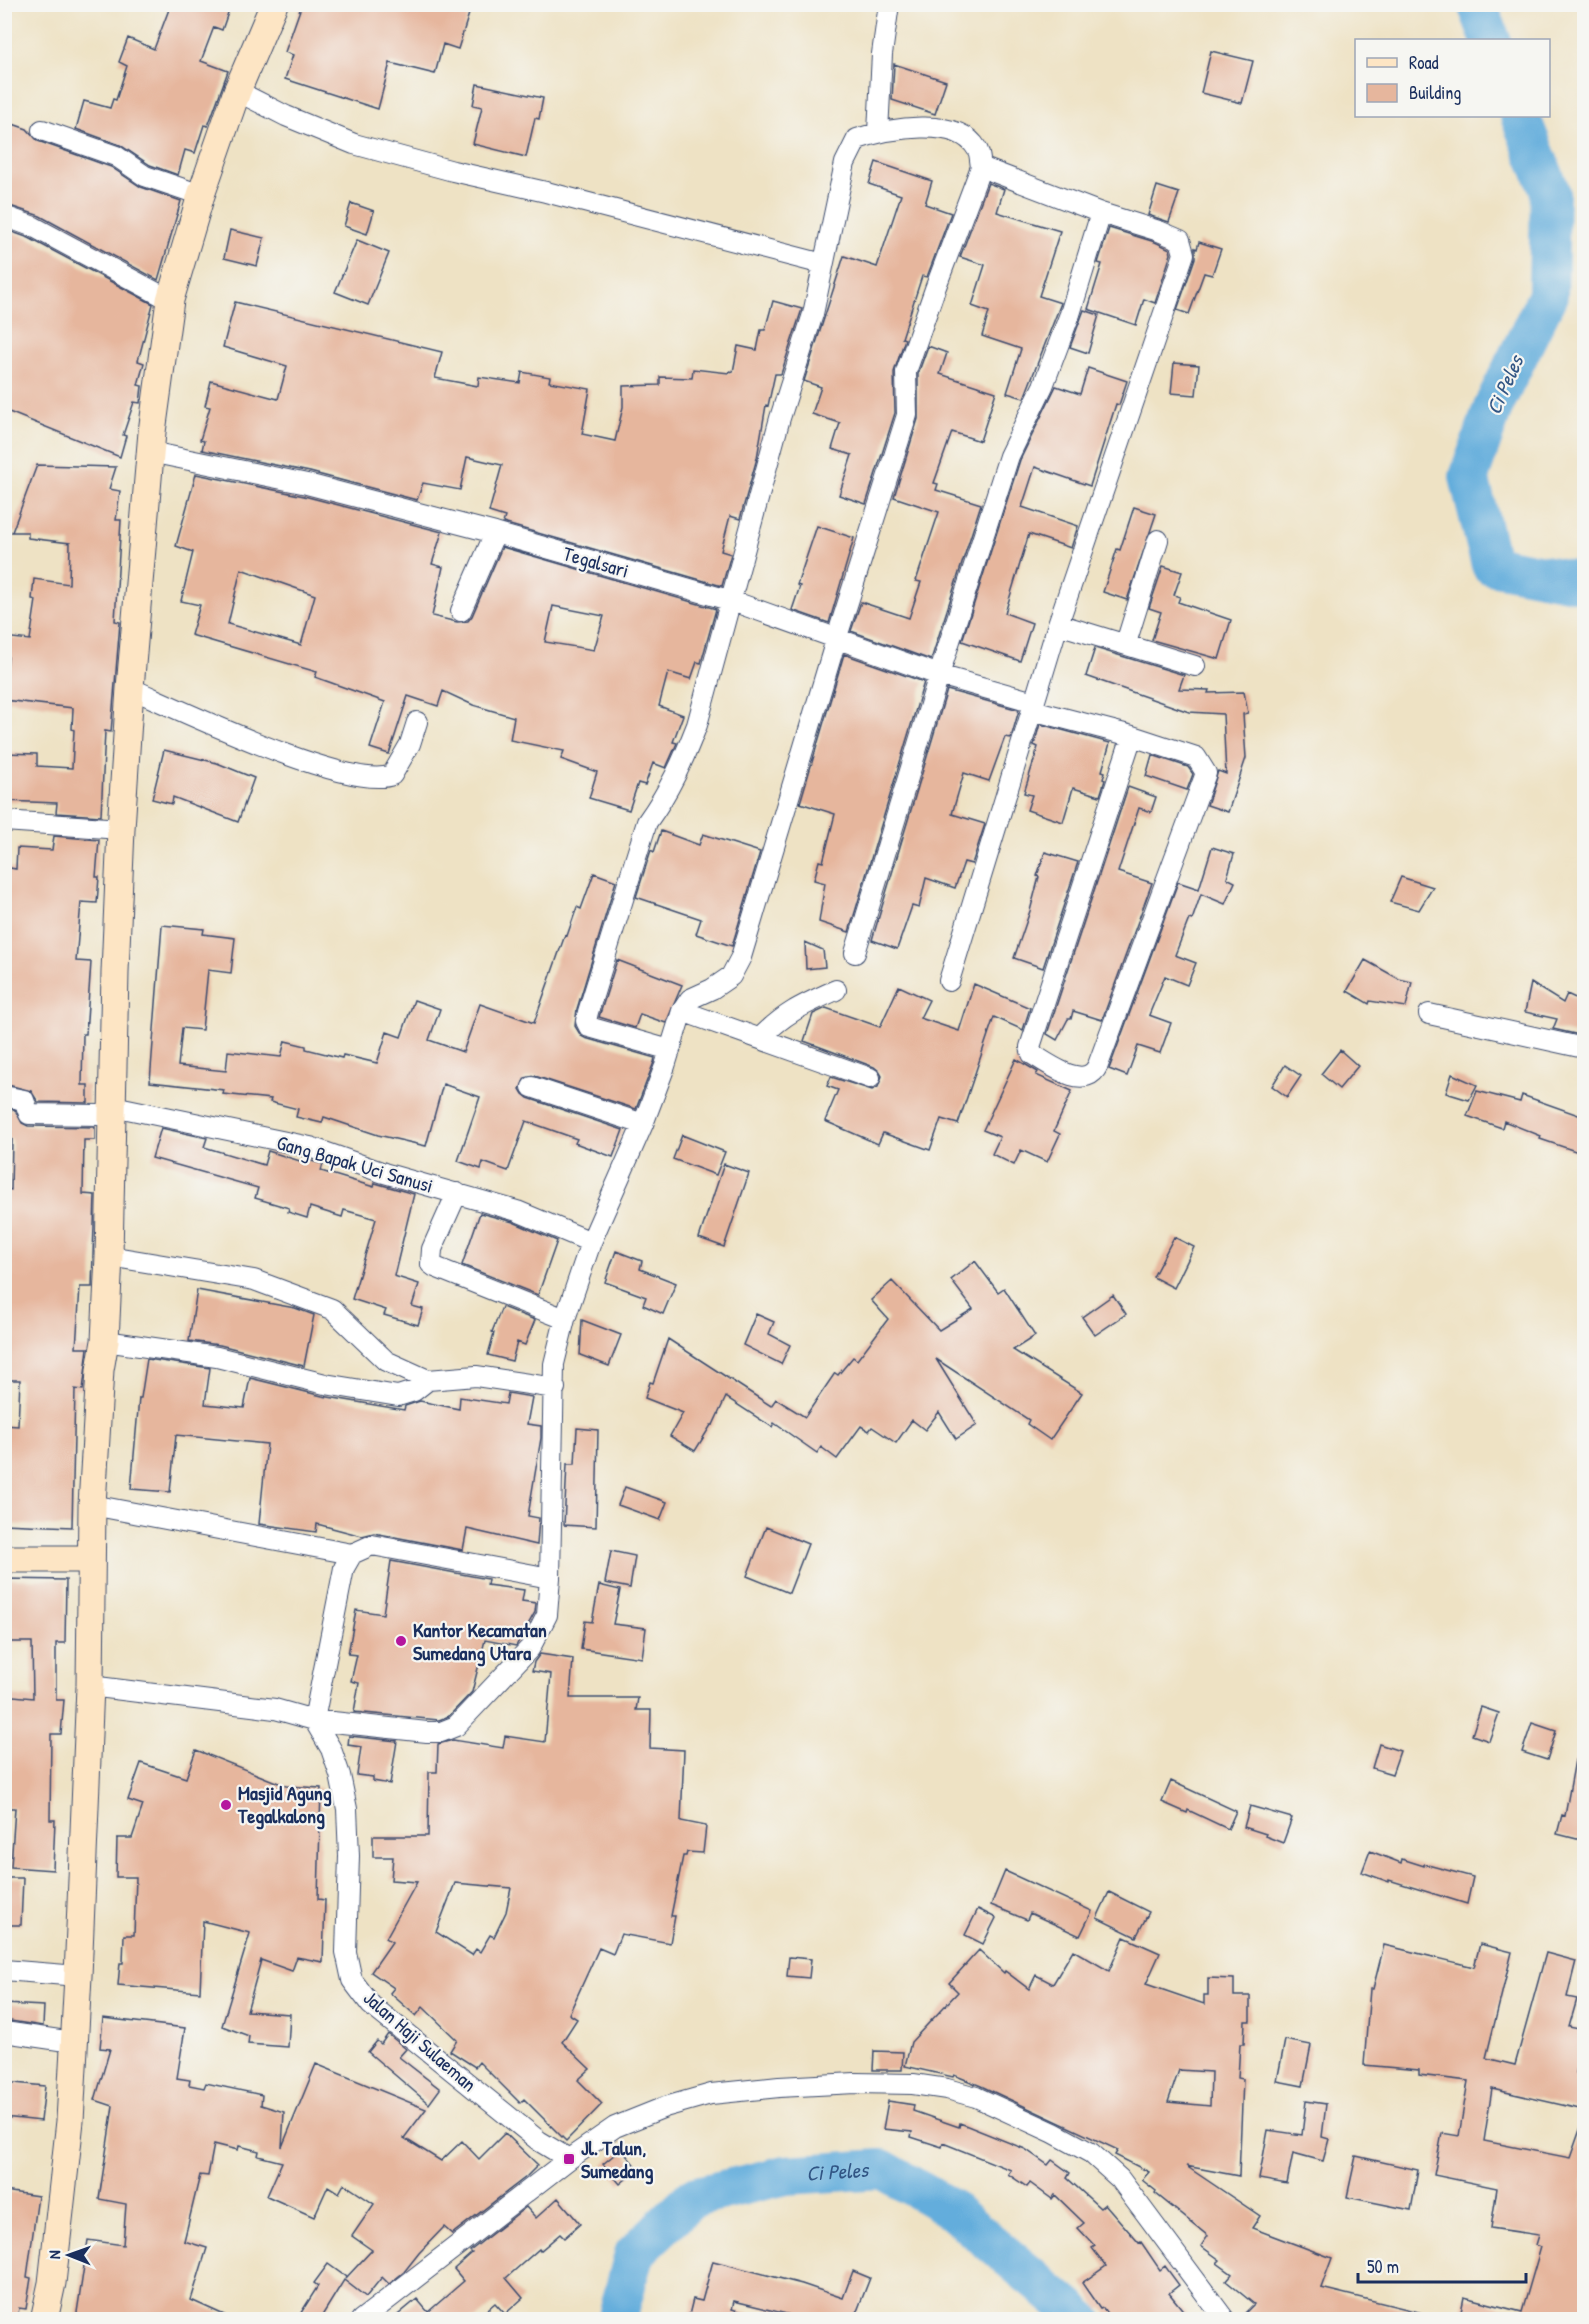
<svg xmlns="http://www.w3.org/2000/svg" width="1589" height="2324" font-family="'Patrick Hand',sans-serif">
  <rect width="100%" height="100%" fill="#f6f6f2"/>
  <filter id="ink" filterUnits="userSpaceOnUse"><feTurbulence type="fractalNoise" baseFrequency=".0167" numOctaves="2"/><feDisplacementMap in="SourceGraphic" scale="12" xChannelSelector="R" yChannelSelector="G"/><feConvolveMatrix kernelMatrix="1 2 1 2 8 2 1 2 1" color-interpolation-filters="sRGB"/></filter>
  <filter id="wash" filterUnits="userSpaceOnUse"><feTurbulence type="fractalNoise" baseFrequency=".008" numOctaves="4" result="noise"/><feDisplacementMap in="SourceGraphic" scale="24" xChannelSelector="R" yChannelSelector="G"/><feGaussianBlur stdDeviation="1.35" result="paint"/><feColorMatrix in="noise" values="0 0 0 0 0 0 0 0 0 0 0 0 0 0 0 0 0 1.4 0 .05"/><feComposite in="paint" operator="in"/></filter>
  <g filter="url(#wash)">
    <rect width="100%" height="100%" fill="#eee2c4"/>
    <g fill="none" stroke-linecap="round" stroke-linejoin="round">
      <g stroke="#64addc" stroke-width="40">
        <path d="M1477,4l14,36"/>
        <path d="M1520,116l30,75 -2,104 -54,110 -25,72 22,88 93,18"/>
        <path id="s1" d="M617,2320l17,-66 59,-57 93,-22 96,-6 66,38 135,113"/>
      </g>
    </g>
    <g id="blocks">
      <path fill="#e6b69d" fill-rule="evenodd" d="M171,4h60l-9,26 -8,-3 -13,34 27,10 -20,55 -4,-1 -9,28 -10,-3 -7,25 -28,-10 -30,-20 -44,-16 8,-28 26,7 3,-9 3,1 11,-34 -8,-4 9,-24 26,11z
        M302,4h170l-14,45 -15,-5 -8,30 -45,-11 -12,46 -93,-30 8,-24 -8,-3z
        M1211,51l42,10 -11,42 -41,-10z
        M894,64l52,17 -11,33 -43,-14z
        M477,84l66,14 -4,21 -4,-1 -9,39 -53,-13 9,-37 -9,-2z
        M4,121l23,8 11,12 73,26 30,20 40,14 -23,79 -118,-64 -36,-12z
        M876,162l56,19 -7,23 26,9 -24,64 -5,-1 -20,62 3,1 -11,33 1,41 -29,91 -27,-9 13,-40 -20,-6 8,-26 -28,-9 9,-27 -17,-6 40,-125 33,11 24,-72 -32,-11z
        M988,183l16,6 -7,23 63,19 -21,65 22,7 -37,95 -17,-5 14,-44 -39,-13 7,-24 -17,-6 13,-41 -25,-8z
        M1157,186l22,7 -10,29 -21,-7z
        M351,203l23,8 -7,23 -23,-8z
        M1109,228l46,14 15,7 1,5 -16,49 -11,-4 -8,26 -48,-16 14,-45 -4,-1z
        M4,229l25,9 124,66 -15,57 6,2 -6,22 4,1 -2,17 -6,-1 -11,33 3,1 -6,21 -116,-47z
        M230,230l34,8 -7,28 -33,-8z
        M357,240l32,13 -21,52 -33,-13z
        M1199,242l22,7 -9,26 -8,-2 -15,41 -12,-4 18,-52v-10l2,1z
        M773,301l29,8 -21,65h-6l-7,32 -2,-1 -9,53 -17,61 -10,-3 -9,35 10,3 -9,32 -219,-63 2,-6 -16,-5 13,-47 -35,-8 -7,33 -37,-7 -6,17 -107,-28 -108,-22 2,-9 -4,-1 10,-33 -5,-1 6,-25 67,18 9,-33 -64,-19 12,-45 207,50 -7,26 43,8 1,-9 41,6 2,-11 28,5 -1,5 41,7 -8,45 33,7 8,-34v-21l37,-1v-8l32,1 1,-9 36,4 1,-2 3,1 5,-26 19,4 4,-20h4z
        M1084,310l15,5 -11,38 -18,-6z
        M928,346l19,7 -7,21 56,18 -16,49 -28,-9 -18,51 4,1 -2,6 45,14 -50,156 -80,-29 10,-29 48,16 12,-36 -5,-1 23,-69 -45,-15 24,-78v-45z
        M1174,363l25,2 -3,30 -25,-2z
        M1088,368l39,13 -8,24 -3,-1 -26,82 -55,-19 -13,40 56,19 -7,22 -42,-14 -24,79 27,10 -12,38 -58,-20 58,-181 36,-74 24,8z
        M37,465l79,2 -7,22 11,2 -4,29h5l-6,101 5,1 -9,110 -6,-1 -4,85 -45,-3 1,-10 -53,-2v-48l33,1v12l35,2 2,-38 -2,-1 1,-21 -69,-8 4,-43 -4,-1v-19l26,3 6,-40 -4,-1 2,-20 35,5 1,-41 -42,-5v-6h-16z
        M196,474l108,22 138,36 -10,32 11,3 -11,49 25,6 11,-1 4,-5 30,-69 214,62 -15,54 -4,-1 -6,17 -23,-7 -9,34 24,9 -10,27 4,1 -11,25 -13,-5 -8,22 -7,-2 -9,27 -40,-12 8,-26 -36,-13 3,-8 -54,-11 4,-23 -41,-12 -30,-14 -5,15 -30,-10 -19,58 -19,-6 15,-46 -70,-25 2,-5 -126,-37 9,-30 -19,-4 12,-49 -17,-6zM241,569l74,26 -14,50 -73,-21zM553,606l51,10 -10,34 -49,-8z
        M1134,507l22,7 -29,86 -24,-8 14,-43 3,1z
        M817,526l37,12 -25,85 -37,-13 8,-24 -3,-1z
        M1163,566l19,6 -8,23 6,2 -2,5 53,18 -12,39 -67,-19 9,-28 -12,-4z
        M1095,648l89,27 -5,14 30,1 -1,3 36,-1 4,21 -5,1 3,44 -18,54 -21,-7 11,-34 8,3 -3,-60 -34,-2 -103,-36z
        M844,654l80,28 -75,250 -30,-10 6,-39 -11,-3 5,-19 4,1 12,-48 -35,-11z
        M947,690l72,20 -8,28 -6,-1 -16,44 -25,-8 -12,41 33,10 -13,40 -8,-2 -9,26 -29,-10 -7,30 -7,-2 -15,43 -25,-9z
        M1040,724l70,19 -8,28 3,1 -2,7 2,1 -5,16 -27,-8 -10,34 -36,-12 5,-15 -8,-2 14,-46 -4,-2z
        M164,750l53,13 37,15 -16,44 -65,-25 -1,7 -20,-5z
        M1152,755l36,12 5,7 -6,16 -41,-14z
        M1128,787l28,10 -5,15 -12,-4 -21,64 34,11 -50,137 -29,-9 -2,8h-3l-11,21 -10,-6z
        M661,831l38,14 4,-11 57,18 -28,94 -36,-12 5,-15 -65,-22 15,-47 3,2z
        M54,836l45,4 -3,37h3l-2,26 -16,-1 -5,59 15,1 -5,72h-3l-1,51h6v18l-50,-1 -7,-11 -27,-7v-217l12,2 1,-21 35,2z
        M1212,847l22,7 -7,24 8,4 -10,22 -24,-10 -9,26 -3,-1 -14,36 21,8 -9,22 -22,-9 -16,39 22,8 -11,30 -22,-7 -11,30 -18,-7 69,-187 21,7z
        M1045,852l33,10 -35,106 -29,-10 16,-47 9,-34 -2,-1z
        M594,873l22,8 -39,128 -2,17 6,10 4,2 70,20 -1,4 -18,47 -101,-33 -10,2 -5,11 3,5 5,4 95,32 -10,27 -38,-14 2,-4 -51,-18 -18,50 -25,-9 -2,7 -23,-8 22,-64 -37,-13 -17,62 -48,-11 -54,-18 -2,6 -26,-6 2,-8 -28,-7 1,-3 -48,-5 1,-4 -74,-8 12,-157 42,4 -1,5 32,4 -4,35 -23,-3 -6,60 -20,-2 -4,38 48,5 2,-20 53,6 4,-16 21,5v3l36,9 1,-3 34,8 10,-31 14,5 13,-37 26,9 -11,31 34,12 17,-48 54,19 31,-88 2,1 10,-29 4,2z
        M1401,877l32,10 -14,23 -29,-8z
        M805,942l18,8 2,17 -19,2z
        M617,960l65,25 -16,38 -26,-9 -5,14 -36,-11z
        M1365,960l34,19 13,3 -6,25 -36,-6 -1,3 -22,-13z
        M1531,983l32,20 4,-9 17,8v34l-31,-7 4,-10 -32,-7z
        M974,984l56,24 -7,22 -29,-13 -36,107 -17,-5 -11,31 -47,-17 -5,11 -53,-23 13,-31 -11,-4 4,-9 41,13 6,-3 4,-11 -3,-5 -5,-4 -70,-26 9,-27 13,-6 54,19 19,-41 30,14 -9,18 39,13z
        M1340,1050l18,16 -19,23 -18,-15z
        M1016,1059l22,13 -2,3 36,16 -18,40 6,3 -13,28 -26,-12 -7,15 -22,-11 8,-17 -17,-7z
        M1285,1065l16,11 -14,21 -15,-11z
        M1452,1074l25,11 -8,15 -23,-7z
        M1477,1091l43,11 2,-7 62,22v37l-44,-15 1,-3 -37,-15 -2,7 -35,-12z
        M4,1108l11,2 7,13 6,3 67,1v13h-11l-1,54 12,1 -2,60 -1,32h-12l-4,61h12l-5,42 -8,-1 -3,138 -68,-3v-99l14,1 2,-46h-16l4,-99h-4v-92l7,1 1,-51h-8z
        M161,1128l46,10 -3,9 60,18 4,-14 35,11v-3l20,5 -2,7 53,16 1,-4 39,11 -20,82 25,8 -7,22 11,3 -5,16 -34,-10 2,-5 -34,-11 24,-80 -32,-9 -2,7 -32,-10 -3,11 -19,-6 1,-4 -34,-10 3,-10 -106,-30z
        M682,1135l43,17 -9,23 -43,-16z
        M724,1164l25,9 -25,74 -25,-9z
        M480,1213l33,9 44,19 -19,54 -76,-30z
        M1174,1237l20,10 -20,41 -21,-11z
        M616,1251l26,10 -2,8 36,14 -13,31 -20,-9 3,-8 -41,-15z
        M975,1261l23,31 6,-4 31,48 -22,14 69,43 -32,47 -23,-16 2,-4 -93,-61 41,66 -21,14 -17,-27 -14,18 -13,-10 -16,23 -24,-16 -3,4 -8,-5 -24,33 -16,-12 -4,6 -43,-30 -2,4 -46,-30 -13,28h-2l-16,26 -25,-15 13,-23 -38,-15 5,-16 3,1 15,-44 103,67 5,-7 29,18 30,-44 3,2 15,-18 4,3 31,-41 -17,-19 21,-19 47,49 34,-21 -22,-29z
        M197,1290l98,18 19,7 -10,51 -84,-21 -31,-4z
        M1113,1295l13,19 -31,21 -13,-18z
        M502,1307l33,13 -10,25 -8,-3 -5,19 -24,-6 6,-22 -2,-1z
        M756,1314l18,8 -5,12 21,11 -9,19 -38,-19z
        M582,1320l39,15 -12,31 -29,-11z
        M147,1359l63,9 -5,36 39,4 6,-30 72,18 82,14 1,-4 15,-5 39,8 1,-12 46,7 2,-11 24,4 -5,27 14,2v12l-13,78 11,2 -2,27 -70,-16 -4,21 -89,-17 -12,3 -45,-12 -1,8 -57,-8 8,-80 -91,-9 -6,57 -39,-3 8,-91h2z
        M577,1428l21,2 -2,97 -32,-2 3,-61h8z
        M625,1487l42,15 -7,18 -42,-15z
        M766,1527l42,17 -19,49 -42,-17z
        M611,1551l24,5 -5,32 -25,-5z
        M391,1561l97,18 -1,6 37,5 -2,11 14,2 -1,9 -19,34 -31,-6 -13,52 -23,24 -10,4 -85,-8 5,-29 -8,-2 6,-26 -9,-1 8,-44 27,4z
        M4,1579l62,1 -1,63h-9v57h8l-3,34h-10l-1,86h5l-2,50 -42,-3 4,-59h-11v-113l29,3 -1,-56h-28z
        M599,1585l21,5 -7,34 33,4 -4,30 -61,-9 4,-28 7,1z
        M540,1654l33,5 -3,39h68l-2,12h15l-1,38 34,2 -3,71 25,5 -3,27 -16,-1 -1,4h-3l-12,60h4l-5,27 -49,-9 -8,20 -14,-6 -30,66 8,5 -15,23 28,27 -12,11 24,24 -36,37 -42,-42 -4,4 -41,-41 -4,5 -25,-16 7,-11 -34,-33 -7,9 -26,-23 4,-5 -23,-16 21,-30 -6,-4 31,-56 -26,-2 2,-23h-20v-21h55l1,-64h8l1,-28 15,-4 50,8 2,-12 40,6 6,-68 -19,-3 2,-9zM455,1883l56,5 -5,24 -12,25 -4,-2 -10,17 -4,-3 -4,6 -36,-23z
        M1481,1707l18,6 -10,28 -17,-6z
        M1532,1723l24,8 -9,29 -25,-8z
        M349,1736l48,5 -7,43 -17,-3v-4l-16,-2 4,-28 -13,-2z
        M1379,1744l21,7 -8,23 -20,-6z
        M196,1750l90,36 35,2 -3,111 7,1 -2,62 -26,-5 -5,14 -31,-11 -14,51 43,3 -2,33 -40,-3 1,-8 -27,-10 28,-93 -47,-12 -3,71 -82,-7 2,-22h3l1,-28h10l2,-58h-20l1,-39h15l11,-33 -15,-5 13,-37 45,15z
        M1575,1760l9,1v65l-3,14 -24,-6 5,-19 3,1z
        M1171,1781l65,30 -8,18 -40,-19 -1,3 -25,-11z
        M1250,1806l42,12 -9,25 -18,-7 1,-2 -22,-7z
        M1370,1851l31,12 1,-4 22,7v-2l49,13 -6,27 -78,-24v2l-27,-10z
        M1005,1871l87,40 -12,25 -50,-23 -3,7 -36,-15z
        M4,1878h19l-2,47h-17z
        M1109,1892l40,20 -13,25 -39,-19z
        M978,1909l18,9 -13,26 -18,-9z
        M1124,1937l36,16 -14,31 58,20v-9h4v-17l26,1v17h16v25h-5l-1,23h-4l-2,34 5,1 -4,97 -53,-10 74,50 -8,12 80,30 -11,30 102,25 -1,6h-183l15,-15 -28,-23 6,-7 -15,-11 3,-3 -19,-14 7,-10 -53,-43 1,-2 -14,-11 7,-8 -34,-17 3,-5 -137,-64 -27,-11 -1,2 -48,-11 6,-24 47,-50 -9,-9 30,-33 25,23 1,-2 24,18 7,-14 17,9 20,-34 36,21zM1179,2070l32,2 -1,34 -42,-4z
        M1480,1944l32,8 -26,106 29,7 31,-112 30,8 -9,36 10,2 -8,28 15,3 -8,43 8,2v35l-92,-21 -8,52 86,17 12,-34 2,1v194h-114l-10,-2 4,-20 58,15 19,-65 -5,-2 3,-10 -48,-7 6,-40 -63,-13 8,-42 17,3 9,-55 -49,-6v-5l-55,-5 6,-76h3l11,-44 90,22z
        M789,1957l22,2 -2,19 -22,-2z
        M4,2004l40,2 -1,20 -39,-6z
        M103,2018l82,10 -8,50 13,2 -1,5 15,3 2,-5 56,12 -1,10 23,7 -2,35 34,-83 110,45 -22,29 37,23 21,-20 17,18 26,-26 33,32 -12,12 -74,57 -8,-7 -25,26 -15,19 -15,12 -7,-7 -16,20 -22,-17 -24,39h-23l21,-33 -4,-3 14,-19 18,13 -1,2 27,-29 -20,-14 22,-32 -30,-20 -5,9 -11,-7 -14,31 -47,-21 15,-34 -24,-6 1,-5 -20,-5 -1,4 -24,-6 -6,32 -8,-1 -16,66 23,7 -16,52 42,19h-157l12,-79 35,5 3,-41 -27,-5 14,-93 -18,-6 15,-51 -10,-1z
        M388,2034l18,15 -7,8 41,32 -11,15 -61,-52 9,-11 4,3z
        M1285,2040l26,5 -8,41 -26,-5z
        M874,2051l29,1 -1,18h-29z
        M4,2082l41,4 -4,35 -37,-4z
        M888,2101l26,4 -1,6 46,16 1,-4 65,26 23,16 4,-5 18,13 -3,5 33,30 5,-4 34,39 2,-1 19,28 5,-4 14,19 -10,8 21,26h-79l-8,-11 -3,1 -18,-26 24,-17 -14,-18 3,-2 -17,-18 6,-5 -29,-28 -3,4 -22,-16 -3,4 -19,-13 3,-4 -68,-27 -1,4 -31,-10 1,-5 -29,-3z
        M1306,2101l20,3 -4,33 7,2 -6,22 -30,-8 -6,31 -28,-5 9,-49 34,5z
        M621,2149l17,20 -18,15 -17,-20z
        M1356,2156l62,14 -7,40 -64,-13z
        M4,2191l34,5 -11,81 4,1 -5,31 -7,-1 -2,11h-13z
        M558,2198l22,26 -16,14 -4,-4 -20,17 -1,-2 -33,29 17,20 -18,16 -10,-11 -19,16h-83l24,-20 11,13 36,-31 -10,-12 18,-16 -2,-2 56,-44 10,11z
        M713,2261l89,23 41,14 10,-27 17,7 -16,41h-64l1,-4 -57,-14 -2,8 16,5 -1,5h-59l5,-20 9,2z"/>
    </g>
  </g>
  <g filter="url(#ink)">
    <use href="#blocks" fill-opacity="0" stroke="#3b4a6d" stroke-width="1.5"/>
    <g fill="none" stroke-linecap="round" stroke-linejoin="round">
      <g stroke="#3b4a6d" stroke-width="22">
        <path id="street" d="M237,91l49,25 68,28 99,27 93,21 277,72
          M42,130l74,26 29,20 56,19
          M878,132l4,-78 7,-50
          M4,216l30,11 136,73
          M150,452l157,32 188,49 237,68 207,74 95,27
          M461,611l34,-78
          M1058,624l137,42
          M1126,643l32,-103
          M130,688c46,20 220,104 262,87l18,-31 7,-22
          M4,821l117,8
          M855,953l84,-278 70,-219 34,-70 27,-72 31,-101
          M949,981l83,-271
          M682,1011l188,67
          M1429,1014l155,34
          M760,1038c26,-26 43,-33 76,-48
          M670,1050l-81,-23 -3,-6 2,-9 59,-190c23,-32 36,-61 50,-97l83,-307 33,-104 32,-151 12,-24c30,-10 101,-24 120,10 3,4 3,13 4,18l120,46 58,18 21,9 4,14 -126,370 -26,86 100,26 -102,311 2,7c18,11 54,38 66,11l108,-292 -10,-16 -64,-21
          M532,1087l111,37
          M4,1096l20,4 5,14 72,1 11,2
          M113,1106l197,41 74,26 133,38 74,31
          M457,1193l-25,56 -1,15 4,3 130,52
          M109,1256l145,24 78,29 54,52 42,19 48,-4 79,12
          M105,1341l112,16 108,27 73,12 16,-5 14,-11
          M92,1505l260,49
          M550,1578l-3,37 -17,33 -74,78 -15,6h-14l-113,-12 30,-152 8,-14 20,-9 178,33 4,-214 11,-45 26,-77 52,-118 22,-58 17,-55 8,-12 22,-10 19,-13 10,-19 95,-317 71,-225 -1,-43 29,-83 46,-122
          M90,1686l185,23 39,11 17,29 9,26 7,34 2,47 -3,96 6,28 19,25 168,136 30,18
          M4,1970l74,6
          M4,2032l69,10
          M361,2320l208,-161 46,-32 50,-20 46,-13 68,-7 76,-4 58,1 34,5 29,8 78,36 37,20 29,26 105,141"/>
      </g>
      <g stroke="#3b4a6d" stroke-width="29">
        <path id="secondary" d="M4,1559h87
          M44,2320l8,-37 18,-162 8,-145 12,-290 2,-181 8,-135 5,-29 4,-85 6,-284 6,-143 9,-141 22,-256 18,-132 31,-105 36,-104 37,-87"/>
      </g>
      <use href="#street" stroke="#fff" stroke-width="20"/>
      <use href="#secondary" stroke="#fde5c4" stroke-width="27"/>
    </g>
  </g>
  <g fill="#b5179e" stroke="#f6f6f2" stroke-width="2">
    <circle cx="401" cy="1641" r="6"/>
    <circle cx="226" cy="1805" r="6"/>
    <rect x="563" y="2153" width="12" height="12" rx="3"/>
  </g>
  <g text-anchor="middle" stroke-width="4.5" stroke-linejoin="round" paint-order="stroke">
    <g font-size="20" fill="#1b2f5e" stroke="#f6f6f2">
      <text transform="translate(596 562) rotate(16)" y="7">Tegalsari</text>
      <text transform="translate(355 1164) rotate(16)" y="7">Gang Bapak Uci Sanusi</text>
      <text transform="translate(420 2041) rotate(41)" y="7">Jalan Haji Sulaeman</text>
    </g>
    <g font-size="20" font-weight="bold" fill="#1b2f5e" stroke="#f6f6f2" text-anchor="start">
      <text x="413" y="1637">Kantor Kecamatan<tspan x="413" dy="23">Sumedang Utara</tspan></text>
      <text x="238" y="1800">Masjid Agung<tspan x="238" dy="23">Tegalkalong</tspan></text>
      <text x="581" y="2155">Jl. Talun,<tspan x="581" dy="23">Sumedang</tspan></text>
    </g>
    <g font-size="21" font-style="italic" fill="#315584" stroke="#f6f6f2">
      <text transform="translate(1505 385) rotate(-66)" y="7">Ci Peles</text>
      <text dy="7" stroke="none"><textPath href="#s1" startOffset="297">Ci Peles</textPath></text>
    </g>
  </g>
  <rect width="1589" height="2324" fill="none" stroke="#f6f6f2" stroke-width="24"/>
  <rect x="1355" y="39" width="195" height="78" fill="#f6f6f2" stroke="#9ea6b7" stroke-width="1.5"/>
  <rect x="1367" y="58" width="30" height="9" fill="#fde5c4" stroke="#9ea6b7" stroke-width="1.5"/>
  <text x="1409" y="69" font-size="18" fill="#1b2f5e">Road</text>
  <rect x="1367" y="84" width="30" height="18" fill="#e6b69d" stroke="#9ea6b7" stroke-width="1.5"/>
  <text x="1409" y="99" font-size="18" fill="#1b2f5e">Building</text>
  <g transform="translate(69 2255) rotate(271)" stroke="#f6f6f2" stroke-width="4.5" paint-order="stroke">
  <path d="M0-4.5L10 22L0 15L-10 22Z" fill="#1b2f5e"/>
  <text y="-9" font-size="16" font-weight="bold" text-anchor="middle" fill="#1b2f5e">N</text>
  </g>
  <path d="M1358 2273v9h168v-9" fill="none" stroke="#1b2f5e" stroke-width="3"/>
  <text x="1367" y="2273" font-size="18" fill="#1b2f5e" stroke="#f6f6f2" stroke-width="4.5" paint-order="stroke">50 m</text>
</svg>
